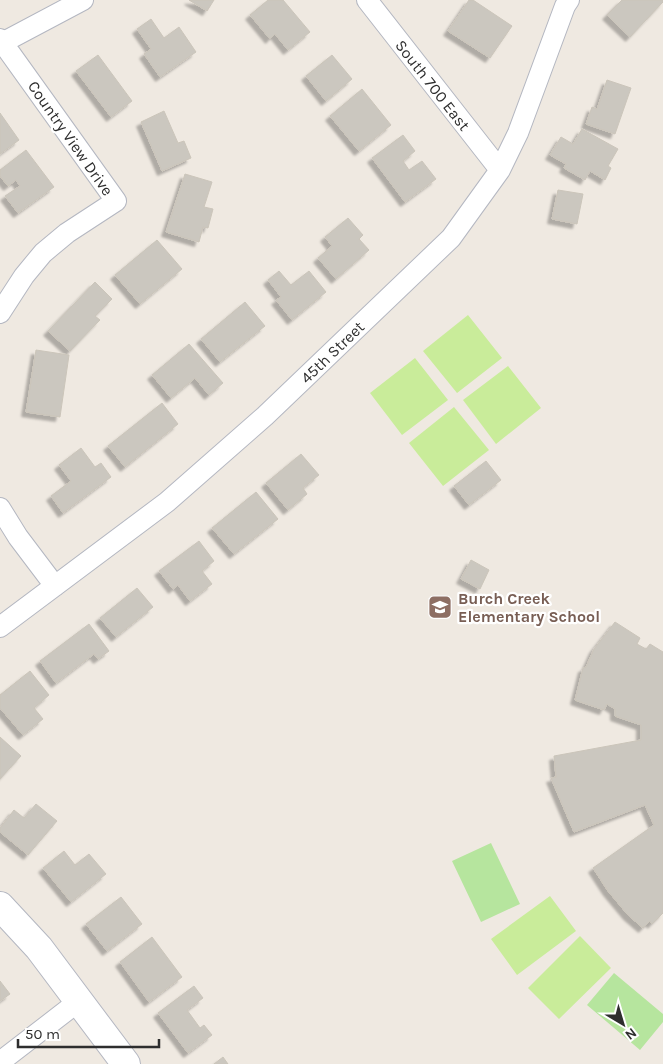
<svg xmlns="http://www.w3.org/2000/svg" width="663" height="1064" font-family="Karla,sans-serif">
  <defs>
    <filter id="shadow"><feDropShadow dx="-4.5" dy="4.5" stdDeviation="1" flood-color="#0004"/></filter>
  </defs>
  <rect width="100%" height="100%" fill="#efe9e1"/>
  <path fill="#b6e59e" d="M491,843l29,61 -39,18 -29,-61z
    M614,973l49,41v8l-23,28 -53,-45z"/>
  <path fill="#c9ec9a" d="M468,315l34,43 -45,35 -34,-42z
    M415,358l33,42 -46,35 -32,-42z
    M508,366l33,42 -45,36 -33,-44z
    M454,407l35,43 -46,36 -34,-43z
    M550,896l26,35 -59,44 -26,-36z
    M580,936l31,32 -52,51 -31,-31z"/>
  <path fill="#cbc7bf" stroke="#cbc5ba" filter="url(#shadow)" d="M189,0h25l-7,11z
    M268,0h15l27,32 -22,18 -13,-16 -5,5 -20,-24z
    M469,0h4l39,26 -22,32 -42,-27z
    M622,0h41v2l-33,35 -23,-22z
    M151,19l13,19 15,-11 17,25 -36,25 -16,-23 7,-5 -14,-20z
    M98,55l34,46 -21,16 -35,-46z
    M332,55l20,24 -26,22 -20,-25z
    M607,80l24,8 -16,46 -29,-10 6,-17 5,2z
    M362,89l29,36 -32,26 -29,-35z
    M164,111l14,32 6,-2 7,17 -29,13 -21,-49z
    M0,113l19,27 -19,14z
    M582,129l36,20 -10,17 3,2 -6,12 -15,-9 -5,9 -21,-12 2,-4 -16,-9 11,-18 12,7z
    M403,135l12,16 -12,10 6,9 13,-9 14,18 -31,23 -33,-44z
    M26,150l28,37 -36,26 -13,-17 15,-10 -4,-6 -8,6 -8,-10v-6z
    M185,174l27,8 -8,25 9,2 -5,19 -5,-1 -4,15 -33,-10z
    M558,190l25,4 -6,30 -25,-5z
    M348,218l15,17 -4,4 10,11 -33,29 -18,-21 14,-12 -7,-9z
    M157,240l25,29 -42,35 -25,-29z
    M279,271l12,14 18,-14 17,21 -34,28 -16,-20 5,-3 -13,-17z
    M95,282l17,17 -17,17 5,4 -30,31 -22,-20z
    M245,302l20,24 -45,36 -19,-23z
    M189,344l34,39 -14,12 -14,-17 -24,20 -19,-23z
    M36,350l33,5 -9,62 -34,-5z
    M162,403l16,21 -53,43 -17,-21z
    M81,448l14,19 6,-4 10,14 -48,36 -12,-17 20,-15 -12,-16z
    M301,454l18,21 -16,13 4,6 -19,16 -22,-27z
    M486,461l15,19 -32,25 -15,-19z
    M256,492l22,27 -44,35 -22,-26z
    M199,541l15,20 -12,10 10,13 -22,17 -12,-16 -5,4 -14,-18z
    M471,560l18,10 -9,19 -19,-10z
    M137,588l16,19 -37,30 -16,-19z
    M615,622l25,16 -3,6 9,5 4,-5 13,8v261l-11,11 -2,-3 -7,7 -15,-13 -20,-24 -15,-23 61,-43 -9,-20 -71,27 -23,-54 5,-1 -2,-21 87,-16v-15l-26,-9v-7l-8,-5 -3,6 -29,-10 8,-32 3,-1 8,-18z
    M89,624l20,27 -11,8 -4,-5 -38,29 -16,-22z
    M30,671l19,24 -15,13 9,11 -20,16 -23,-27v-13z
    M0,737l21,19 -21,23z
    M36,804l21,17 -29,34 -28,-23v-4l14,-18 10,8z
    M64,851l11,14 14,-11 17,20 -35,28 -28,-34z
    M121,897l21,27 -35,27 -21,-27z
    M152,937l30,40 -33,25 -29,-40z
    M0,981l10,13 -10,7z
    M194,986l9,12 -16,12 13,18 4,-3 8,10 -24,18 -30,-40z
    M223,1057l5,7h-14z"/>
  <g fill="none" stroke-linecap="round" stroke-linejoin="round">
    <g stroke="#b4b7c1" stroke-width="22">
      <path id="street" d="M367,0l133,170
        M0,39l116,162 -49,32 -24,20 -19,23 -24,37
        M0,44l83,-44
        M0,508l18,29 37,49
        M0,627l167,-125 98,-86 186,-178 49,-68 18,-37 47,-127 4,-6
        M0,1062l79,-61"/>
    </g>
    <g stroke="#b4b7c1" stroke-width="30">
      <path id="secondary" d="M0,906l39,42 87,116"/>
    </g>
    <use href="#street" stroke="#fff" stroke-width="20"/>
    <use href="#secondary" stroke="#fff" stroke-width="28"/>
  </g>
  <defs>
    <g id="school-square" transform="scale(1.25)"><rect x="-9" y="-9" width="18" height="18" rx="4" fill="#8d6e63" stroke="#fff"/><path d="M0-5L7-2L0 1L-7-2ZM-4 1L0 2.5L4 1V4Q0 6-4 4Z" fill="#fff"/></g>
  </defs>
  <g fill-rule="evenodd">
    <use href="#school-square" x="440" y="607"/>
  </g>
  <g text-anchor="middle" stroke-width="4.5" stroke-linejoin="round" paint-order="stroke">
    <g font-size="16" fill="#2e2e2e" stroke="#fff">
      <text transform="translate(433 85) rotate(52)" y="6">South 700 East</text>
      <text transform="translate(71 138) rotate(55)" y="6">Country View Drive</text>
      <text transform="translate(332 352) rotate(-44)" y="6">45th Street</text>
    </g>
    <g font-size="16" font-weight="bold" fill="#785e54" stroke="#fff" text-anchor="start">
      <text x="458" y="604">Burch Creek<tspan x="458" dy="18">Elementary School</tspan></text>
    </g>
  </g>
  <g transform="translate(623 1024) rotate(142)" stroke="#ffffff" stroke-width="4" paint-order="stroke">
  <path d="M0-4L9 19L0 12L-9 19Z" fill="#2e2e2e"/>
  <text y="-8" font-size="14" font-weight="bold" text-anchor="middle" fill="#2e2e2e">N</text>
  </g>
  <path d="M18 1039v8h141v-8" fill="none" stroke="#2e2e2e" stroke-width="2.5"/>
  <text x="25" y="1039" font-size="15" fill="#2e2e2e" stroke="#ffffff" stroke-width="4" paint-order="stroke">50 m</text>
</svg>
